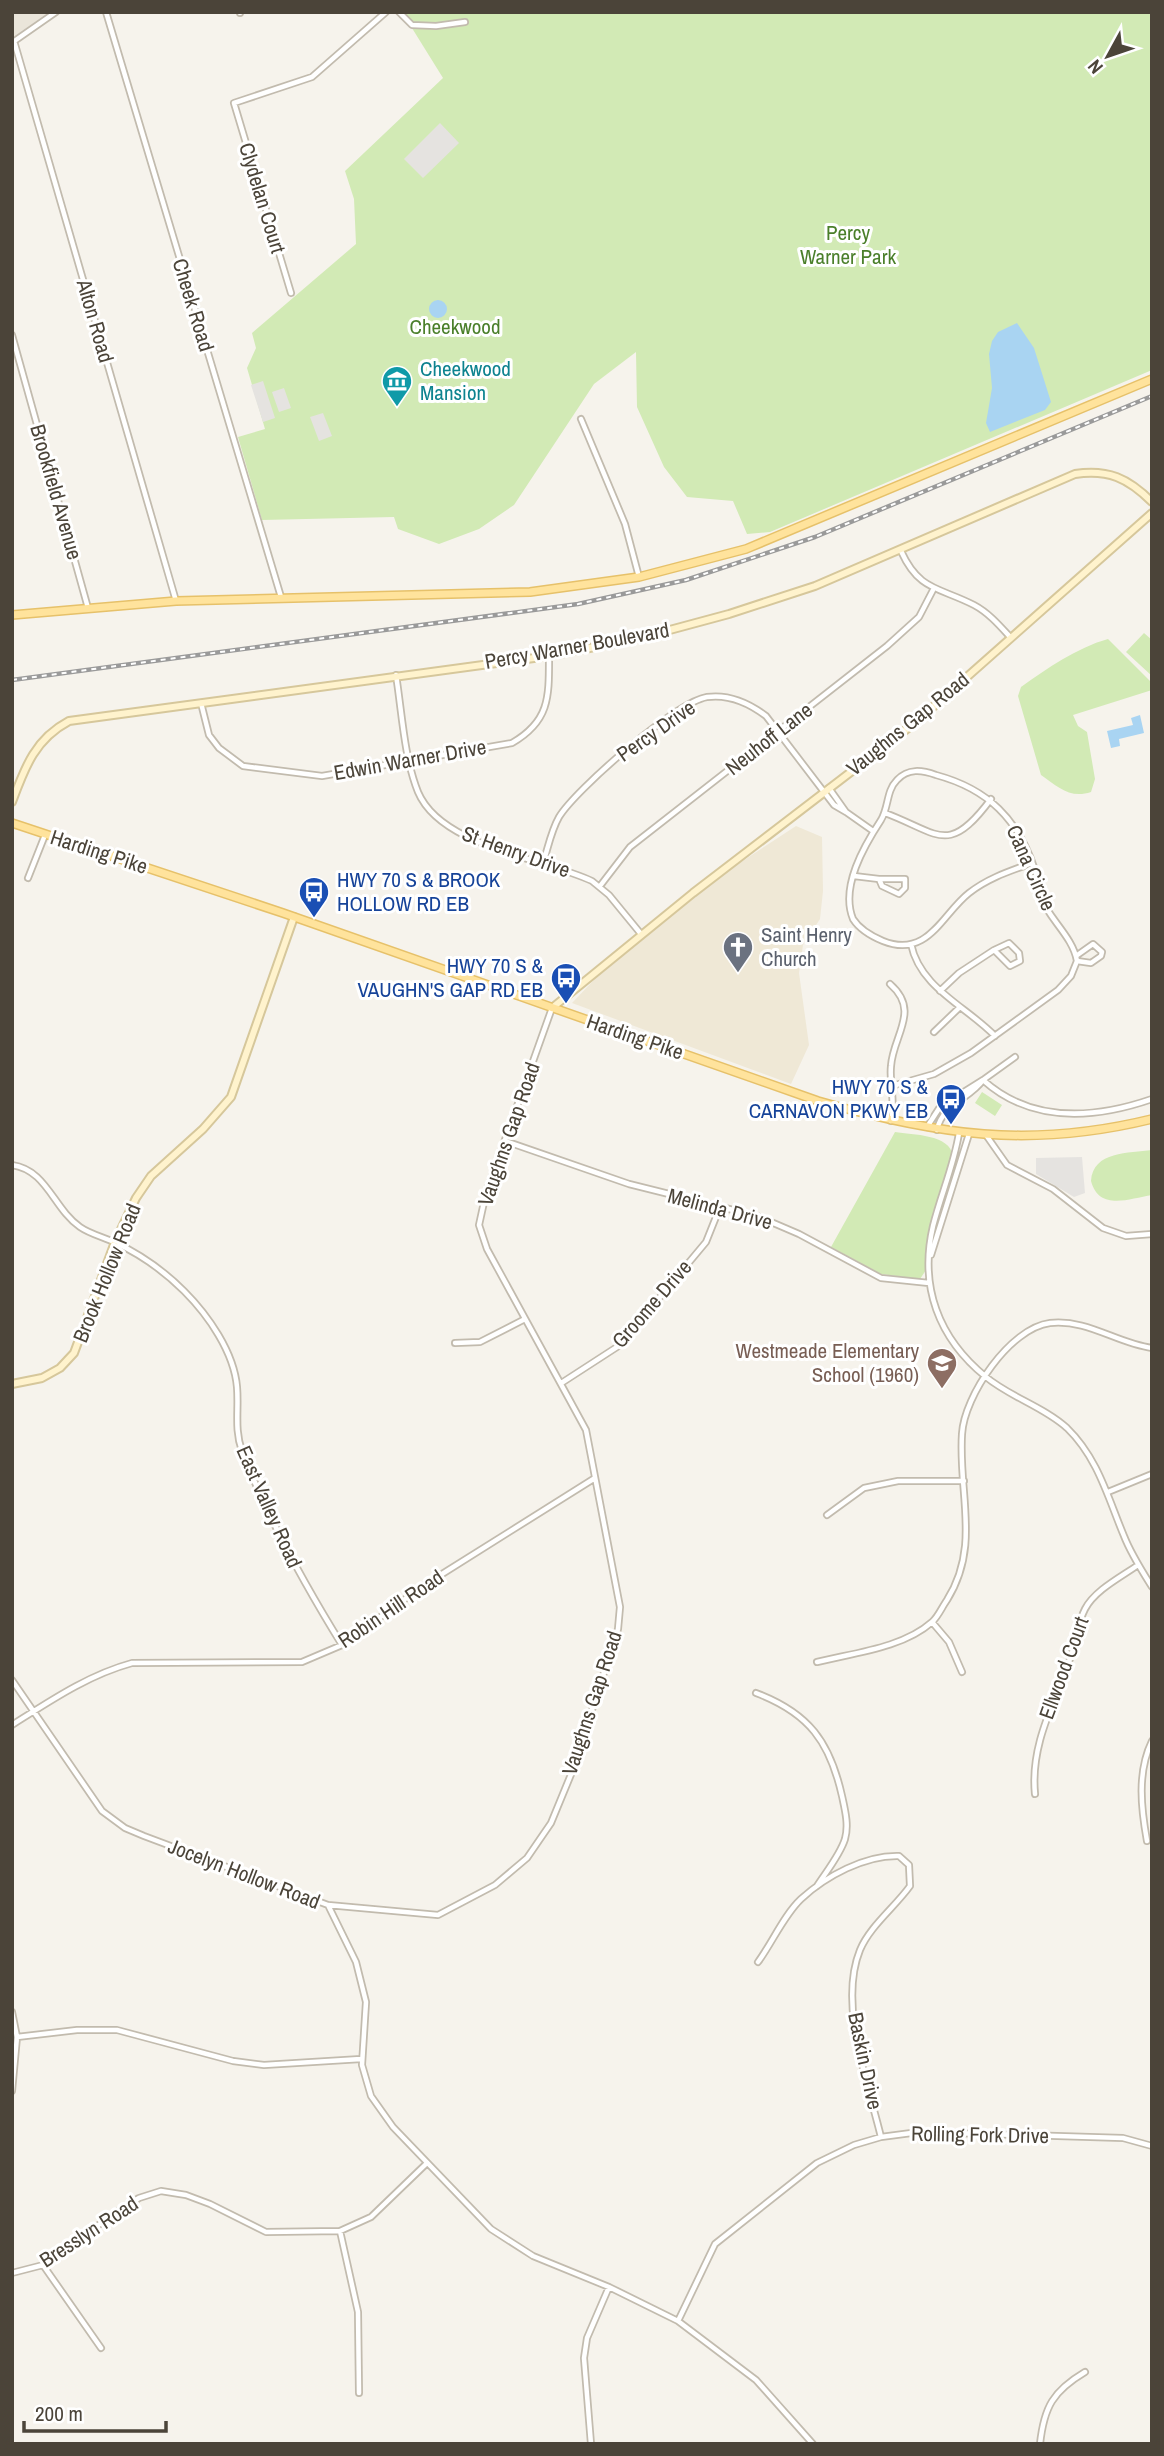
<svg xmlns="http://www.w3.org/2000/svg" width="1164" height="2456" font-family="'Archivo Narrow',sans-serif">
  <rect width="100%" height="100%" fill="#f6f3ec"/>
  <path fill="#eae5da" d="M12,12h37l-37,26z"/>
  <path fill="#efe8d6" d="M796,826l26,11 1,54 -3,28 -17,26 -4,28 10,72 -18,39 -219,-81 40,-42 58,-46 59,-45z"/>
  <path fill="#d2eab5" d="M402,12h750v358l-382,162 -23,2 -14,-33 -46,-4 -23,-30 -27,-60 -1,-55 -42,32 -80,121 -35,24 -40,15 -41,-15 -4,-12 -132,3 -24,-83 27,-8 -18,-61 9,-20 -4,-15 104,-89 -2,-45 -9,-28 98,-93z
    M1144,633l8,7v36l-26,-24z
    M1108,639l44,44v7l-79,25 5,11 9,6 8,47 -4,13c-21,7 -33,-5 -50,-17l-23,-79 3,-9c27,-19 55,-39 87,-48z
    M982,1092l20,13 -7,11 -20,-13z
    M895,1132c18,3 55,2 58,24l-22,67 -5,47 -6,9 -39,-5 -50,-27z
    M1152,1150v45c-24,4 -53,16 -61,-14 2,-30 38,-28 61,-31z"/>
  <path fill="#e5e3e0" d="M440,123l19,20 -36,35 -19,-19z
    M263,381l12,37 -12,4 -12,-37z
    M284,388l7,20 -12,4 -7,-20z
    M323,413l9,23 -13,5 -9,-24z
    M1082,1157l3,36 -11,4 -38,-23v-16z"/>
  <path fill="#a9d4f2" d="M429 309a9 9 0 1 1 18 0a9 9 0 1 1-18 0Z
    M1017,323l17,25 17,54 -6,8 -55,22 -4,-9 6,-35 -3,-34 3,-13 6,-9z
    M1140,715l4,18 -25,6 1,7 -9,2 -4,-17 26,-6 -2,-7z"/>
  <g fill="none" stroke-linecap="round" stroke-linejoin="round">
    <g stroke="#c2bbae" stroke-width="8">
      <path id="street" d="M106,12l175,585
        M240,12v1
        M399,12l13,13 24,1 29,-4
        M14,41l162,560
        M13,42l43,-30
        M291,293l-57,-190 78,-26 74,-65
        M12,335l76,273
        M581,419l44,105 14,53
        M901,551c18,40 38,36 73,54 15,8 26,21 37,33
        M396,675c6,38 8,82 22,117 23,55 125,66 174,89l17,14 32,39
        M201,703l8,32 10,13 24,18 79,10 190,-33c38,-22 37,-46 37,-87
        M846,812l27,19
        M885,813c54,20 63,44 106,-14
        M543,863c5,-15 8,-32 16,-46 16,-27 117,-115 148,-120 22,-3 42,6 59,19l68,89 12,7 -17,-24
        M854,876l25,3 3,7 17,8 6,-6v-9h-26
        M28,878l17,-43
        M600,886l30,-39 257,-201 32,-29 14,-27
        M911,944c9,44 55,62 84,92
        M1076,956l17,-12 9,8 -1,4 -10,7 -14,-2
        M890,984c31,27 3,51 1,82 -2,19 5,36 0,55
        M940,991l19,-18 35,-23 16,16 10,-5 -1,-8 -10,-10 -15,7
        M934,1032l26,-25
        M1015,1057l-32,23c48,43 111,39 169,19
        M892,1086l42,-12 37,-21 87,-63 13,-14 6,-15c-4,-24 -28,-42 -37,-65 -3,-9 -2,-18 -5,-26 -17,-51 -47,-81 -99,-95 -14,-5 -28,-7 -39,5 -11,11 -8,27 -16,40 -17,26 -41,67 -28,99 7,11 18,17 30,22 45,18 59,-27 86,-48 19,-15 41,-22 63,-30
        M927,1127l13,-20 43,-27c-13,19 -41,24 -46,50
        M959,1133c-5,32 -18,61 -26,93 -14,60 5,112 53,151 24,20 58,30 81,51 31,30 41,70 57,108 7,18 18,35 28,51
        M986,1135l21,30 46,24 50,39 23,8 26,-2
        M505,1141l124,43 128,32 42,18 82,44 48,5
        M12,1165c35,5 41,43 68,62 10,7 23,10 34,15 26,12 50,29 70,49 24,24 50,61 53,96 2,22 -3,42 5,64 26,68 61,131 100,194
        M931,1255l38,-121
        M455,1343l25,-1 45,-23
        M563,1382l54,-35 18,-20 71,-85 14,-35
        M1108,1492l44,-18
        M827,1515l37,-27 34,-7h66
        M932,1622l17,20 13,30
        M817,1662c36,-9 86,-14 115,-40 6,-5 10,-15 15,-22 34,-54 11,-107 15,-166 2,-38 48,-106 88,-111 38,-4 66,20 102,25
        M12,1680l90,131 23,17 19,8 184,69 28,57 10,40 -4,63 9,31 22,31 98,102 42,27 76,31 69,34 78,59 57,64
        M756,1693c53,20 74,49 86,103 3,14 7,29 3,43 -5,16 -19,33 -28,47
        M12,1725c38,-24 76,-50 120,-62l170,-1 40,-17 81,-59 172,-108
        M1035,1794c-5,-50 20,-92 36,-138 5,-15 7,-34 14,-47 10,-19 36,-32 53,-44
        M1147,1841c-6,-33 -10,-69 5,-100
        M328,1905l110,10 57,-30 32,-27 24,-35 21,-51 46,-143 2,-22 -34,-177 -99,-181 -8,-24 7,-32 66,-185
        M758,1962c14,-19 26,-47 43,-63 25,-23 64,-44 98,-43l10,9 1,21c-15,21 -40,40 -50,64 -22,54 8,133 21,187
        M12,2012l5,25 -5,54
        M17,2037l60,-7h40l116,31 31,4 97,-6
        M340,2231l18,81 1,81
        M43,2265l58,83
        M12,2273l31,-8 75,-54 21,-13 22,-7 25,4 24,9 56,28 74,-1 31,-14 55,-53
        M678,2321l37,-77 102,-81 37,-18 27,-8 38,-5 204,6 29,8
        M591,2444l-7,-86 3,-20 22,-51
        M1040,2444c4,-37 13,-53 45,-72"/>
    </g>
    <g stroke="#d6c79b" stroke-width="10">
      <path id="secondary" d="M12,802c13,-35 23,-63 57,-81l480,-65 91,-18 89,-24 86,-28 260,-112c33,-5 53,4 77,28
        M552,1008l141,-115 223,-171 236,-209
        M12,1384l30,-6 18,-10 14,-15 41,-111 21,-44 15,-22 52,-47 28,-32 63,-180"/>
    </g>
    <g stroke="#e6c16a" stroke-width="10">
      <path id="primary" d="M12,615l164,-14 354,-9 109,-15 107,-28 406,-170
        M12,823l271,90 535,188c119,34 212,48 334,18"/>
    </g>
    <use href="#street" stroke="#fff" stroke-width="4.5"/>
    <use href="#secondary" stroke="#fff3cd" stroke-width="6"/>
    <use href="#primary" stroke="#ffe39c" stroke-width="7"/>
    <g stroke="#9a9a9a" stroke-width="4.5">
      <path id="rail" d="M12,680l566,-76 108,-24 129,-43 337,-141"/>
    </g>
    <use href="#rail" stroke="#fff" stroke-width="2" stroke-dasharray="5" stroke-linecap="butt"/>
  </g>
  <defs>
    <g id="museum-pin" transform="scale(1.575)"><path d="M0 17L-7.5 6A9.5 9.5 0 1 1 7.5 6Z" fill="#0f9aa8" stroke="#fff"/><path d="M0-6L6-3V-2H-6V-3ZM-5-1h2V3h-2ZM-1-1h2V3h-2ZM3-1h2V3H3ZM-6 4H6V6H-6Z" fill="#fff"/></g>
    <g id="bus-pin" transform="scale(1.575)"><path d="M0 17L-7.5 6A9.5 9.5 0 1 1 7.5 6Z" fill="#1a4fb4" stroke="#fff"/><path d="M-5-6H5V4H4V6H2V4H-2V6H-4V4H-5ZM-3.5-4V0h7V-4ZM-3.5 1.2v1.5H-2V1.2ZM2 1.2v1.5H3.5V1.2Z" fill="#fff"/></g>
    <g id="church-pin" transform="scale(1.575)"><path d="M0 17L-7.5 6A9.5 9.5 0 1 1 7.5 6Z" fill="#6b7280" stroke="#fff"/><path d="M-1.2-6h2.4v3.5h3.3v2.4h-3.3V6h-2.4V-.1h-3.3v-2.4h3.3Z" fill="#fff"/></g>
    <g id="school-pin" transform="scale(1.575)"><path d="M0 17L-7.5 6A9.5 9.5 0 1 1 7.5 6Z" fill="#8d6e63" stroke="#fff"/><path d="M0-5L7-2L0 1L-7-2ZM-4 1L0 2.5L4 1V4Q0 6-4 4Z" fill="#fff"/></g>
  </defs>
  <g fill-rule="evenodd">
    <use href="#museum-pin" x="397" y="381"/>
    <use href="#bus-pin" x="314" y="892"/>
    <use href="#church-pin" x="738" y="947"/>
    <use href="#bus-pin" x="566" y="978"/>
    <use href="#bus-pin" x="951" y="1099"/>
    <use href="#school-pin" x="942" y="1363"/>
  </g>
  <g text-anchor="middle" stroke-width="6" stroke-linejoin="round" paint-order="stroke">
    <g font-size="21" fill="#4b4439" stroke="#fff">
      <text transform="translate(262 198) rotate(73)" y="7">Clydelan Court</text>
      <text transform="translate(193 305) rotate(73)" y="7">Cheek Road</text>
      <text transform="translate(95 321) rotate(74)" y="7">Alton Road</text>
      <text transform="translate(56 492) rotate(74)" y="7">Brookfield Avenue</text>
      <text transform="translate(577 646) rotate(-10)" y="7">Percy Warner Boulevard</text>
      <text transform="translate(908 724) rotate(-39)" y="7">Vaughns Gap Road</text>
      <text transform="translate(656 731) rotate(-35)" y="7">Percy Drive</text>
      <text transform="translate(769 739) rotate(-38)" y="7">Neuhoff Lane</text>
      <text transform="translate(410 760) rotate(-10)" y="7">Edwin Warner Drive</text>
      <text transform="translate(99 852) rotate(18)" y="7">Harding Pike</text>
      <text transform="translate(516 852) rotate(20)" y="7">St Henry Drive</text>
      <text transform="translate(1031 868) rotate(66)" y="7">Cana Circle</text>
      <text transform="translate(635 1037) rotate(19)" y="7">Harding Pike</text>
      <text transform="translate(509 1134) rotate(-71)" y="7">Vaughns Gap Road</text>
      <text transform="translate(720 1209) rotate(15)" y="7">Melinda Drive</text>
      <text transform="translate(107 1273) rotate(-68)" y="7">Brook Hollow Road</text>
      <text transform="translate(652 1304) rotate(-49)" y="7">Groome Drive</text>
      <text transform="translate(269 1507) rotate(66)" y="7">East Valley Road</text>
      <text transform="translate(391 1609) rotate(-34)" y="7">Robin Hill Road</text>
      <text transform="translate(1064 1668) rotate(-70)" y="7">Ellwood Court</text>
      <text transform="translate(592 1703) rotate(-72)" y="7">Vaughns Gap Road</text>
      <text transform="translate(244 1874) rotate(21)" y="7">Jocelyn Hollow Road</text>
      <text transform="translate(865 2061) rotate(78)" y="7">Baskin Drive</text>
      <text transform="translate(980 2135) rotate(1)" y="7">Rolling Fork Drive</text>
      <text transform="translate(89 2232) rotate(-33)" y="7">Bresslyn Road</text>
    </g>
    <g font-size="21" fill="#4a7f2a" stroke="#fff">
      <text x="848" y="240">Percy<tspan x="848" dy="24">Warner Park</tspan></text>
      <text x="455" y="334">Cheekwood</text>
    </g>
    <g font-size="21" fill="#0d838f" stroke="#fff" text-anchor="start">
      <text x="420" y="376">Cheekwood<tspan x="420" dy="24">Mansion</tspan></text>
    </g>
    <g font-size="21" fill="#164399" stroke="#fff" text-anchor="end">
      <text x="337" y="887" text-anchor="start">HWY 70 S &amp; BROOK<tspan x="337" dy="24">HOLLOW RD EB</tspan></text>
      <text x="543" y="973">HWY 70 S &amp;<tspan x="543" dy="24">VAUGHN'S GAP RD EB</tspan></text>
      <text x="928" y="1094">HWY 70 S &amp;<tspan x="928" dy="24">CARNAVON PKWY EB</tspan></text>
    </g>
    <g font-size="21" fill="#5b616d" stroke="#fff" text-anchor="start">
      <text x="761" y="942">Saint Henry<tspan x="761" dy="24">Church</tspan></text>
    </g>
    <g font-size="21" fill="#785e54" stroke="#fff" text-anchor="end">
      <text x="919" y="1358">Westmeade Elementary<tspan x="919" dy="24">School (1960)</tspan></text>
    </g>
  </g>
  <rect width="1164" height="2456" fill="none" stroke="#4b4439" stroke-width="28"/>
  <g transform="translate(1108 56) rotate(230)" stroke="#ffffff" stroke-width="5" paint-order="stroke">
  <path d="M0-5L12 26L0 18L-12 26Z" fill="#4b4439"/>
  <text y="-10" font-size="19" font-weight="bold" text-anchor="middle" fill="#4b4439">N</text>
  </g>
  <path d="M24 2421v10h142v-10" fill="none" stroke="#4b4439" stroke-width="3.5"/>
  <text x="35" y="2421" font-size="21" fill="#4b4439" stroke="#ffffff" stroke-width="5" paint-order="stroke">200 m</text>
</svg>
